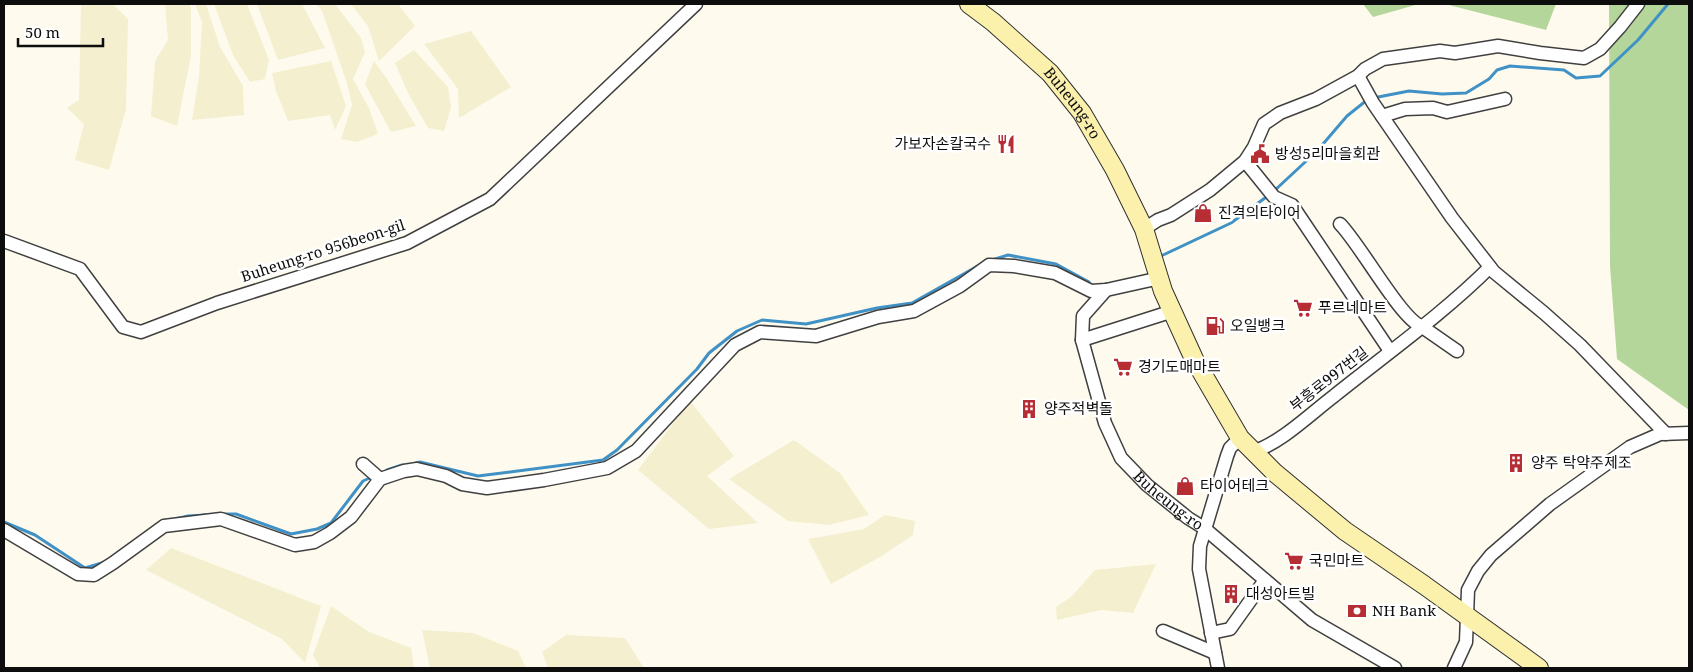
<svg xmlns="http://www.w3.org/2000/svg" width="1693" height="672" font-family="'Noto Serif','Noto Sans KR',serif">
  <rect width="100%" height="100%" fill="#fefbee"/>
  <path fill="#f3efcf" d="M81,4h32l15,15 -2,90 -17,61 -34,-10 9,-36 -17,-16 12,-8z
    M165,4h24l2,4v48l-14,70 -26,-10 4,-55 13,-21z
    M195,4h11l14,43 23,39 1,29 -52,5 7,-44 3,-54z
    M214,4h33l22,56 -4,19 -15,3 -17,-27z
    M257,4h45l23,44 -47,12z
    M316,4h19l26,34 4,14 -12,27 16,29 9,26 -21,8 -16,-3 11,-34 -5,-22 -25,-72z
    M351,4h47l17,22 -36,35 -11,-35z
    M471,31l40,56 -52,31 -1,-29 -34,-45z
    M414,50l34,37 3,20 -7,24 -16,-3 -20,-35 -13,-30z
    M331,61l15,45 -11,24 -5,-15 -42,6 -12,-30 -4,-18z
    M374,61l13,18 29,47 -25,6 -26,-48z
    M690,401l44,55 -27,20 51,47 -49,6 -71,-59z
    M794,440l46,33 29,42 -40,10 -41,-4 -59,-42z
    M885,515l30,6 -2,14 -33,22 -49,27 -23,-45 56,-10z
    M171,548l150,58 -16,57 -23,-24 -136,-69z
    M1156,564l-23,49 -32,-3 -44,10 -1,-13 15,-10 24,-27z
    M331,606l38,26 42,16 3,20h-94l-7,-13z
    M422,630l51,3 45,18 8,17h-96z
    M566,635l59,3 19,30h-96l-6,-16z"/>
  <path fill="#b5d69a" d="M1363,4h56l-46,13z
    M1445,4h111l-10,26z
    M1609,4h80v406l-72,-51 -7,-93z"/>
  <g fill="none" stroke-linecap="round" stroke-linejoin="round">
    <path stroke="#4091c6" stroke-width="3" d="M1373,98l36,-7 33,3 24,-1 23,-14 8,-9 13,-4 54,4 12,8 24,-2 38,-36 30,-36
      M1274,191l43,-40 30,-35 20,-16
      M1163,255l68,-32 38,-28
      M992,260l16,-5 48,9 33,18
      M416,463l4,-1 58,14 125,-16 14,-10 80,-81 12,-16 28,-22 25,-11 44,4 71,-16 35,-5 71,-40
      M387,470l15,-5
      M222,514h14l55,20 26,-5 14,-6 32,-42 9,-4
      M175,519l13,-3 18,-1
      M4,522l31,13 50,33 20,-6"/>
    <g stroke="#404040" stroke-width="15">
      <g id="street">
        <path d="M1358,76l15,27 79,115 42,54 50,41 36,32 86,89"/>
        <path d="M1382,116l23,-7 28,-1 14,4 58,-13"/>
        <path d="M1245,161l29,36 18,8 98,146"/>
        <path d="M1340,224c20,20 61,95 81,102l36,25"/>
        <path d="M1144,229l14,-9 13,-5 39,-25 35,-29 9,-14 10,-23 16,-11 36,-14 42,-23 7,-7 18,-10 57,-8 15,2 43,-7 42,7 44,5 16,-9 20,-22 18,-23"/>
        <path d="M4,241l76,28 43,58 18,5 76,-29 190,-60 83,-44 206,-195"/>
        <path id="s1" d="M1173,311l-91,29 23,83 16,35 26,27 41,33 16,10 108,92 83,48"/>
        <path d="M1082,340l1,-24 23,-26"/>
        <path d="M1253,452c29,-10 56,-37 81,-56 51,-41 110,-83 156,-129"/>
        <path d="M363,464l17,15"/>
        <path d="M4,530l74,44 16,1 19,-12 51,-37 57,-7 74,26 19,-3 16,-9 21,-16 29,-38 24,-8 13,-2 29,7 16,8 25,4 57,-8 63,-12 29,-17 99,-106 25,-13 56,4 62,-19 36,-6 46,-25 29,-21 25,1 41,7 36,18 15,-1 54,-12"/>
        <path d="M1163,631l52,22"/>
        <path d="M1211,633l19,-4 35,-49"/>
        <path d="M1218,668l-19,-99 1,-23 27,-90 3,-8 10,-10"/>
        <path d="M1454,668l12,-26 2,-52 10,-19 13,-16 59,-51 80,-57 30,-13 29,-1"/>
      </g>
    </g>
    <g stroke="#2f2f2f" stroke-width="20">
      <g id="secondary">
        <path id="s2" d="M969,4l24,18 57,51 32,40 33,57 29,59 19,62 31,68 46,79 35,35 70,58 79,54 115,83"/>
      </g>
    </g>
    <use href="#street" stroke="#fff" stroke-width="12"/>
    <use href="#secondary" stroke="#fbf1ad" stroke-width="18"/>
  </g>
  <defs>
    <g id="restaurant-bare" transform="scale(1.5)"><path d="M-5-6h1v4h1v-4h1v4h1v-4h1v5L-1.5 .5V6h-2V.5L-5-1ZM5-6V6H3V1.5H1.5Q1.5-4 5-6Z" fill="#b62d34" stroke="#fff" stroke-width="2.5" paint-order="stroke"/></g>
    <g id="civic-bare" transform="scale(1.5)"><path d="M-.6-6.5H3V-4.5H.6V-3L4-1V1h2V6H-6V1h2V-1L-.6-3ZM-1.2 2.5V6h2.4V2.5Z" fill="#b62d34" stroke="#fff" stroke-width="2.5" paint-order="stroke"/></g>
    <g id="shop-bare" transform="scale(1.5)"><path d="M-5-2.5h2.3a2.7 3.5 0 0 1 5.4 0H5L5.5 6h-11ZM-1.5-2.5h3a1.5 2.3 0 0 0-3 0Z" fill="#b62d34" stroke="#fff" stroke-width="2.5" paint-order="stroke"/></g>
    <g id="supermarket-bare" transform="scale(1.5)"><path d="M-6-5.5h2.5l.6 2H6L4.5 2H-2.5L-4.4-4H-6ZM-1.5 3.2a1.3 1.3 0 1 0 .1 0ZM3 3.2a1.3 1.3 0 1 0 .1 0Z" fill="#b62d34" stroke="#fff" stroke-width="2.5" paint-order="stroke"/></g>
    <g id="fuel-bare" transform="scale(1.5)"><path d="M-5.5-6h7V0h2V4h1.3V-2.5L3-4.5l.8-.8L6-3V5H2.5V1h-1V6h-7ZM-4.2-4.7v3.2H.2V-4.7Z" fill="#b62d34" stroke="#fff" stroke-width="2.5" paint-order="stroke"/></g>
    <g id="building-bare" transform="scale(1.5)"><path d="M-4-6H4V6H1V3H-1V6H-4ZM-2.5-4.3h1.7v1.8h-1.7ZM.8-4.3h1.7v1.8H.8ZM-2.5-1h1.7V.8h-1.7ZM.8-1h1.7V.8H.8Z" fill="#b62d34" stroke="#fff" stroke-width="2.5" paint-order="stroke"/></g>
    <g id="bank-bare" transform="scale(1.5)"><path d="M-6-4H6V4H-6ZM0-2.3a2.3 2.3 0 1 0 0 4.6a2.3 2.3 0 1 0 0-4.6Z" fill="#b62d34" stroke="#fff" stroke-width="2.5" paint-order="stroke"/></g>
  </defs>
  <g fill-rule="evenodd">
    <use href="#restaurant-bare" x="1006" y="144"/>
    <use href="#civic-bare" x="1260" y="154"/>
    <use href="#shop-bare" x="1203" y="213"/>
    <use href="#supermarket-bare" x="1303" y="308"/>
    <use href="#fuel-bare" x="1215" y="326"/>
    <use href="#supermarket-bare" x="1123" y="367"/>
    <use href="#building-bare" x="1029" y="409"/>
    <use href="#building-bare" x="1516" y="463"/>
    <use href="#shop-bare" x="1185" y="486"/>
    <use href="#supermarket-bare" x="1294" y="561"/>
    <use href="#building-bare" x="1231" y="594"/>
    <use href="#bank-bare" x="1357" y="611"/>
  </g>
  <g text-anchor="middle" stroke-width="5" stroke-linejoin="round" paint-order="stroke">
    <g font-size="15" fill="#0d0d0d" stroke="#fff">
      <text dy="5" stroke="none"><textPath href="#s2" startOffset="144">Buheung-ro</textPath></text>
      <text transform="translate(323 251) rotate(-18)" y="5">Buheung-ro 956beon-gil</text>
      <text transform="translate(1329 379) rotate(-38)" y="5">부흥로997번길</text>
      <text dy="5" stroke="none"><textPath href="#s1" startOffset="284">Buheung-ro</textPath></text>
    </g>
    <g font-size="15" fill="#0d0d0d" stroke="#fff" text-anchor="start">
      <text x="991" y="149" text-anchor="end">가보자손칼국수</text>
      <text x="1275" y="159">방성5리마을회관</text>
      <text x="1218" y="218">진격의타이어</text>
      <text x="1318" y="313">푸르네마트</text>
      <text x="1230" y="331">오일뱅크</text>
      <text x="1138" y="372">경기도매마트</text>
      <text x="1044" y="414">양주적벽돌</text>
      <text x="1531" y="468">양주 탁약주제조</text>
      <text x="1200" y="491">타이어테크</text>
      <text x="1309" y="566">국민마트</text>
      <text x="1246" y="599">대성아트빌</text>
      <text x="1372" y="616">NH Bank</text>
    </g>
  </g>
  <rect width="1693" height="672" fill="none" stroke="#0d0d0d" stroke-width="10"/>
  <path d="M18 38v8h85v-8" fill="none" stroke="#0d0d0d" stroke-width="2.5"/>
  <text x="25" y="38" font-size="15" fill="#0d0d0d" stroke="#ffffff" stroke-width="4" paint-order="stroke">50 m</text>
</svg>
